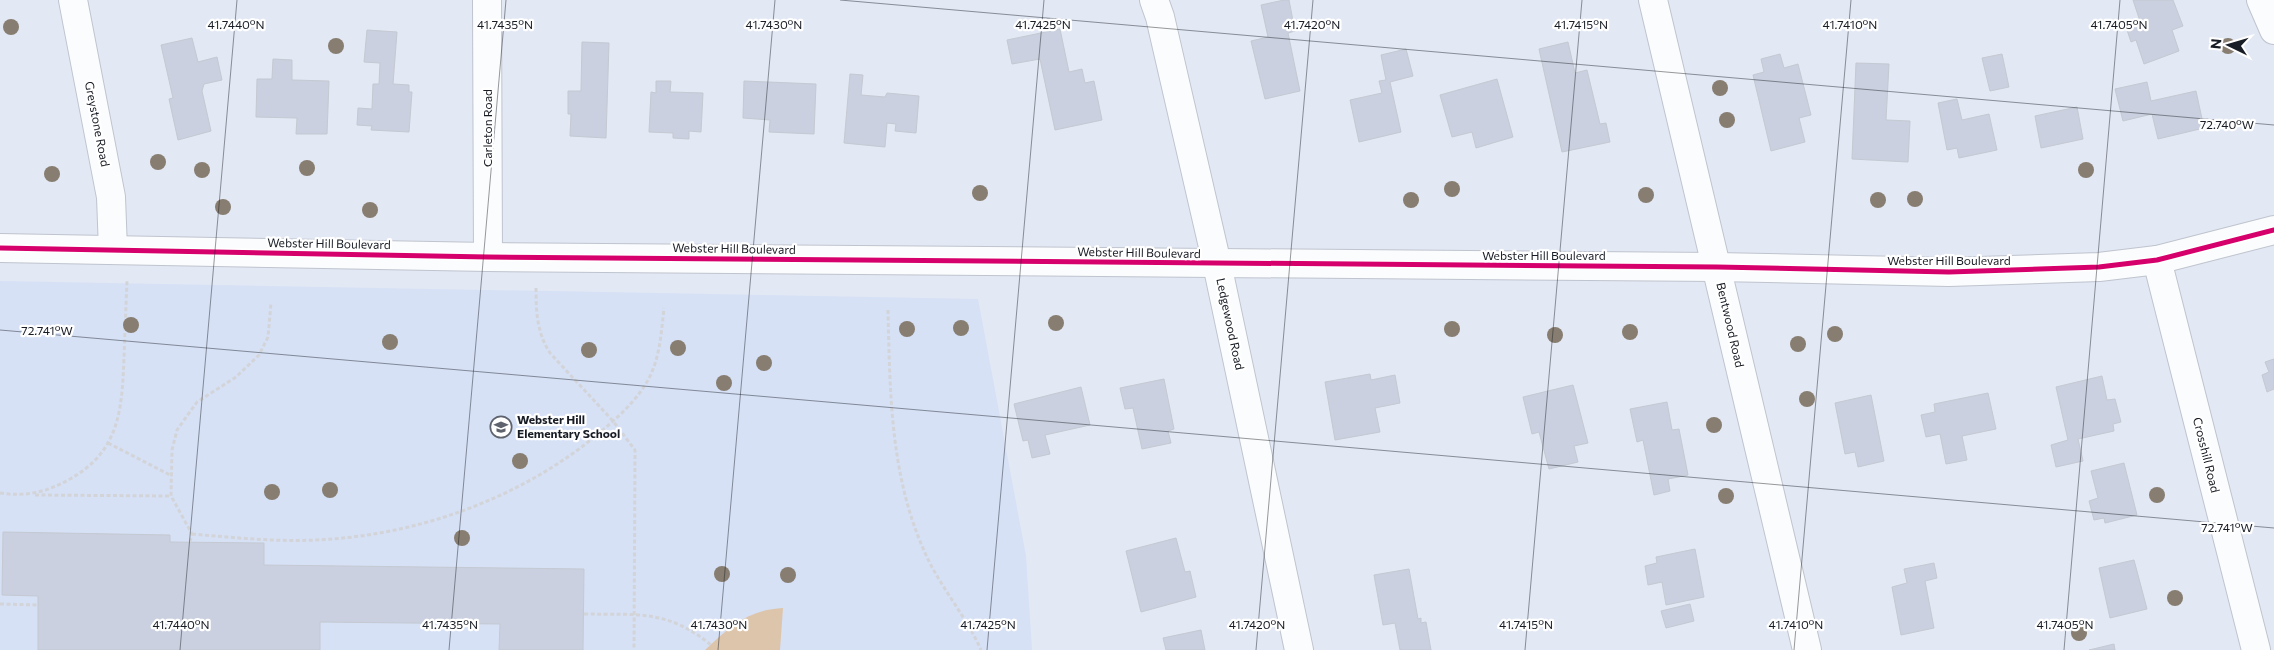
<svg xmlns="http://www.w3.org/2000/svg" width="2274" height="650" font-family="Commissioner,sans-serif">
  <rect width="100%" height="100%" fill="#e2e8f4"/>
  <path fill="#d6e1f6" d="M0,281l978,18 48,257 6,94h-1032z"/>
  <path fill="#dcc5ab" d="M783,608l-3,42h-75c25,-23 42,-40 78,-42z"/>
  <path fill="#cad0df" stroke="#c4c9d2" d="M1284,0h5l6,31 -7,2 12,58 -35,8 -14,-58 17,-4 -7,-32z
    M2133,0h40l10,26 -11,4 7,21 -35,13 -8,-24 -5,2 -5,-15 14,-6z
    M1060,29l9,43 13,-3 3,14 9,-2 8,39 -47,10 -15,-71 -28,5 -5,-24z
    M367,30l30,2 -4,52 16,1v7h3l-3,40 -38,-2 1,-4 -15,-1 1,-17 14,1 1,-25h6l1,-21 -16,-1z
    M192,38l6,24 19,-5 5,23 -18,4 -2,7 9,40 -33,9 -9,-41 4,-1 -12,-53z
    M582,42l27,1 -3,95 -36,-2 1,-22h-3v-23h13z
    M1568,42l7,31 12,-3 13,54 6,-1 4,19 -48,10 -23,-103z
    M1406,49l7,27 -23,6 11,50 -42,10 -9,-42 32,-7 -3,-12 7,-1 -5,-25z
    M1780,54l4,14 14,-4 13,51 -12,3 6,24 -34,9 -18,-76 11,-3 -3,-13z
    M2002,54l7,33 -19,4 -8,-33z
    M273,59l19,1v20l37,1 -2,53h-31l1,-16 -41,-1 1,-38h15z
    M1856,63l33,1 -3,56 24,1 -2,41 -56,-3z
    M850,74l13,1 -2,20 24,2 2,-4 32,3 -3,37 -21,-2 1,-7 -9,-1 -2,24 -41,-4z
    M1497,79l16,58 -37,11 -4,-16 -20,5 -12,-42z
    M656,81h15l-1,11 33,1 -2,39 -12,-1v8l-16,-1v-5l-24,-1 2,-40 5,1z
    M744,81l72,3 -2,50 -45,-2 1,-12 -27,-2z
    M2147,82l4,19 45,-10 8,37 -46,11 -6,-25 -29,7 -8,-32z
    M1957,99l5,21 27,-6 8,36 -38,8 -2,-10 -10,2 -9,-47z
    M2077,107l6,32 -42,9 -6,-32z
    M2274,359v30l-7,3 -5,-17 7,-3 -4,-10z
    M1370,374l1,6 24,-5 5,28 -25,5 5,24 -45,8 -10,-58z
    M2102,376l5,24 8,-1 6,23 -8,2 1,7 -36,8 5,22 -27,6 -5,-22 17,-5 -12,-53z
    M1164,379l10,50 -6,2 3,12 -29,6 -9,-41 -8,1 -5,-21z
    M1573,385l15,58 -14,3 4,16 -29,7 -10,-37 -7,2 -9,-37z
    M1081,387l9,38 -45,10 5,19 -18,4 -4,-18 -5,1 -9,-37z
    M1988,393l8,36 -34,7 5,24 -21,4 -6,-30 -14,3 -5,-22 14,-3 -1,-8z
    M1871,395l13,66 -26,6 -3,-15 -10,2 -10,-51z
    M1667,402l5,28 7,-1 9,46 -20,4 2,12 -16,4 -11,-55 -6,2 -7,-33z
    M2124,463l13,52 -32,8 -1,-5 -10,2 -5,-19 9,-3 -7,-27z
    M3,532l167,3v7l94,1v22l320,4 -1,81h-84l1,-26 -180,-2v28h-282v-54l-36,-1z
    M1176,538l9,34 5,-1 6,26 -55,15 -15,-61z
    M1695,549l9,48 -38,8 -4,-23 -14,3 -3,-19 12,-3 -1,-6z
    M2134,560l13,49 -37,9 -11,-50z
    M1934,563l3,15 -12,3 9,47 -33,7 -9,-48 15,-4 -3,-14z
    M1409,569l9,50 3,-1v5l5,-1 5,28h-31l-5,-27 -12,2 -9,-50z
    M1690,604l4,17 -28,7 -5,-17z
    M1201,630l4,20h-39l-3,-12z
    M2114,644l1,6h-26z"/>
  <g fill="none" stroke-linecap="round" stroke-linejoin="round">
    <g stroke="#bfc4ce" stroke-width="30">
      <path id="street" d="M73,0l38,197 2,53
        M487,0l1,257
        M1154,0l6,17 57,247 82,386
        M1653,0l154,650
        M2261,0l13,30
        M2157,260l99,390"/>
    </g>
    <g stroke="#bfc4ce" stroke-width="30">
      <path id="secondary" d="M0,248l488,9 1229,10 232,5 150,-5 58,-7 117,-30"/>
    </g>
    <path stroke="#d3d4d8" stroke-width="3" stroke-dasharray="4 2.5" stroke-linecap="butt" d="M536,288c0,24 1,45 14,65l63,68 22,29 -1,200
      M888,310c2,83 2,167 38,245 15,33 40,61 55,95
      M108,443l64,33
      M0,493c26,4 47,-1 70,-14 50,-28 52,-70 54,-122 1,-26 2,-51 3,-77
      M35,495l136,1
      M192,534c47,4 93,9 140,5 95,-7 193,-44 266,-105 18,-15 35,-30 47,-49 15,-23 16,-51 19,-77
      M190,542l2,-8 -21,-38 1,-46 5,-20 20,-28 39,-25 23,-22 9,-18 3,-34
      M0,604l38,1
      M584,614c53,1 83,-5 127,31"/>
    <use href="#street" stroke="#fbfcfd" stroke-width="28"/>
    <use href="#secondary" stroke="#fbfcfd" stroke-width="28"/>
    <g stroke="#fff" stroke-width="8">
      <path id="cycleway" d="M0,248l488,9 1229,10 232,5 150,-5 58,-7 117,-30"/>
    </g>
    <use href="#cycleway" stroke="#d6006c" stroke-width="5"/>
  </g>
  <g fill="#877d70">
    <circle cx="11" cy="27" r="8"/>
    <circle cx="336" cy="46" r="8"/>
    <circle cx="2228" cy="46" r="8"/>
    <circle cx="1720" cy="88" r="8"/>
    <circle cx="1727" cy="120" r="8"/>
    <circle cx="158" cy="162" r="8"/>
    <circle cx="307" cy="168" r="8"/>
    <circle cx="202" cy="170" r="8"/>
    <circle cx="2086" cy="170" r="8"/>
    <circle cx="52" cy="174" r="8"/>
    <circle cx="1452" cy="189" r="8"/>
    <circle cx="980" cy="193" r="8"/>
    <circle cx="1646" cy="195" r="8"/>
    <circle cx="1915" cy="199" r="8"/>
    <circle cx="1411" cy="200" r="8"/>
    <circle cx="1878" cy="200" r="8"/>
    <circle cx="223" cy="207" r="8"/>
    <circle cx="370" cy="210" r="8"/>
    <circle cx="1056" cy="323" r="8"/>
    <circle cx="131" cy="325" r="8"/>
    <circle cx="961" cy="328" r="8"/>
    <circle cx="907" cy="329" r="8"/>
    <circle cx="1452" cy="329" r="8"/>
    <circle cx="1630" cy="332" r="8"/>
    <circle cx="1835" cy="334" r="8"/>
    <circle cx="1555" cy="335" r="8"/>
    <circle cx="390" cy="342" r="8"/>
    <circle cx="1798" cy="344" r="8"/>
    <circle cx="678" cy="348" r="8"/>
    <circle cx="589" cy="350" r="8"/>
    <circle cx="764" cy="363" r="8"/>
    <circle cx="724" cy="383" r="8"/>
    <circle cx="1807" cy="399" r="8"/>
    <circle cx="1714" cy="425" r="8"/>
    <circle cx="520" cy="461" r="8"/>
    <circle cx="330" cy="490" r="8"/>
    <circle cx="272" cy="492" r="8"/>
    <circle cx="2157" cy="495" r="8"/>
    <circle cx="1726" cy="496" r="8"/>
    <circle cx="462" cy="538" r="8"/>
    <circle cx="722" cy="574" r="8"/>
    <circle cx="788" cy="575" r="8"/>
    <circle cx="2175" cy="598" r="8"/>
    <circle cx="2079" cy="633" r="8"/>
  </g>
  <path fill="none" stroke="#181c24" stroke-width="1" stroke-opacity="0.45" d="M840,0l1434,125M0,330l2274,198M180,650l57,-650M449,650l57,-650M718,650l57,-650M987,650l57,-650M1256,650l57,-650M1525,650l57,-650M1794,650l57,-650M2064,650l56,-650"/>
  <defs>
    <g id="school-ring" transform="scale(1.125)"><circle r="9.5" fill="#fff" stroke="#5f636d" stroke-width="1.5"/><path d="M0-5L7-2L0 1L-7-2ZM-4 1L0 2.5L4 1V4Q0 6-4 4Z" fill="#5f636d"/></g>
  </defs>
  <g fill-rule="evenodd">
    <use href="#school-ring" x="501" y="427"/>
  </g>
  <g text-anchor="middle" stroke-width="4.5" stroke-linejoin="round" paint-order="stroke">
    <g font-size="12" fill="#181c24" stroke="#fff">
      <text transform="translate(97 124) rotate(79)" y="4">Greystone Road</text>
      <text transform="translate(488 128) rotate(-90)" y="4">Carleton Road</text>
      <text transform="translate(329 244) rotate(1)" y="4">Webster Hill Boulevard</text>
      <text transform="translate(734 249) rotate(1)" y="4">Webster Hill Boulevard</text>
      <text transform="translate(1139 253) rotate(1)" y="4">Webster Hill Boulevard</text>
      <text x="1544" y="260">Webster Hill Boulevard</text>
      <text x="1949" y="265">Webster Hill Boulevard</text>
      <text transform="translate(1230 324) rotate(78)" y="4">Ledgewood Road</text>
      <text transform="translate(1730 325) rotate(77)" y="4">Bentwood Road</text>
      <text transform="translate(2206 455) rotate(76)" y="4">Crosshill Road</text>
    </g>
    <g font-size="12" font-weight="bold" fill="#181c24" stroke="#fff" text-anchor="start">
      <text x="517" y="424">Webster Hill<tspan x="517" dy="14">Elementary School</tspan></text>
    </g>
  </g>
  <g font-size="12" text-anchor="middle" fill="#181c24" stroke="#fff" stroke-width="4.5" stroke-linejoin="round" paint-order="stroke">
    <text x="236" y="29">41.7440°N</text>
    <text x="505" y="29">41.7435°N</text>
    <text x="774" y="29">41.7430°N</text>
    <text x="1043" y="29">41.7425°N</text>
    <text x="1312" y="29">41.7420°N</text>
    <text x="1581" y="29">41.7415°N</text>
    <text x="1850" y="29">41.7410°N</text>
    <text x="2119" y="29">41.7405°N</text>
    <text x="2227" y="129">72.740°W</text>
    <text x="47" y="335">72.741°W</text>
    <text x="2227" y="532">72.741°W</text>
    <text x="181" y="629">41.7440°N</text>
    <text x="450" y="629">41.7435°N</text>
    <text x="719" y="629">41.7430°N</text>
    <text x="988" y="629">41.7425°N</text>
    <text x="1257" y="629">41.7420°N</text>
    <text x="1526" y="629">41.7415°N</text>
    <text x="1796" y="629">41.7410°N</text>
    <text x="2065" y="629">41.7405°N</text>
  </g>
  <g transform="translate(2229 45) rotate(275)" stroke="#ffffff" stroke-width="4" paint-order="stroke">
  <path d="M0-4L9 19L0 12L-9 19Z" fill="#181c24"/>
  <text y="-8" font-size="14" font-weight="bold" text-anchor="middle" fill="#181c24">N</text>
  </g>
</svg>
